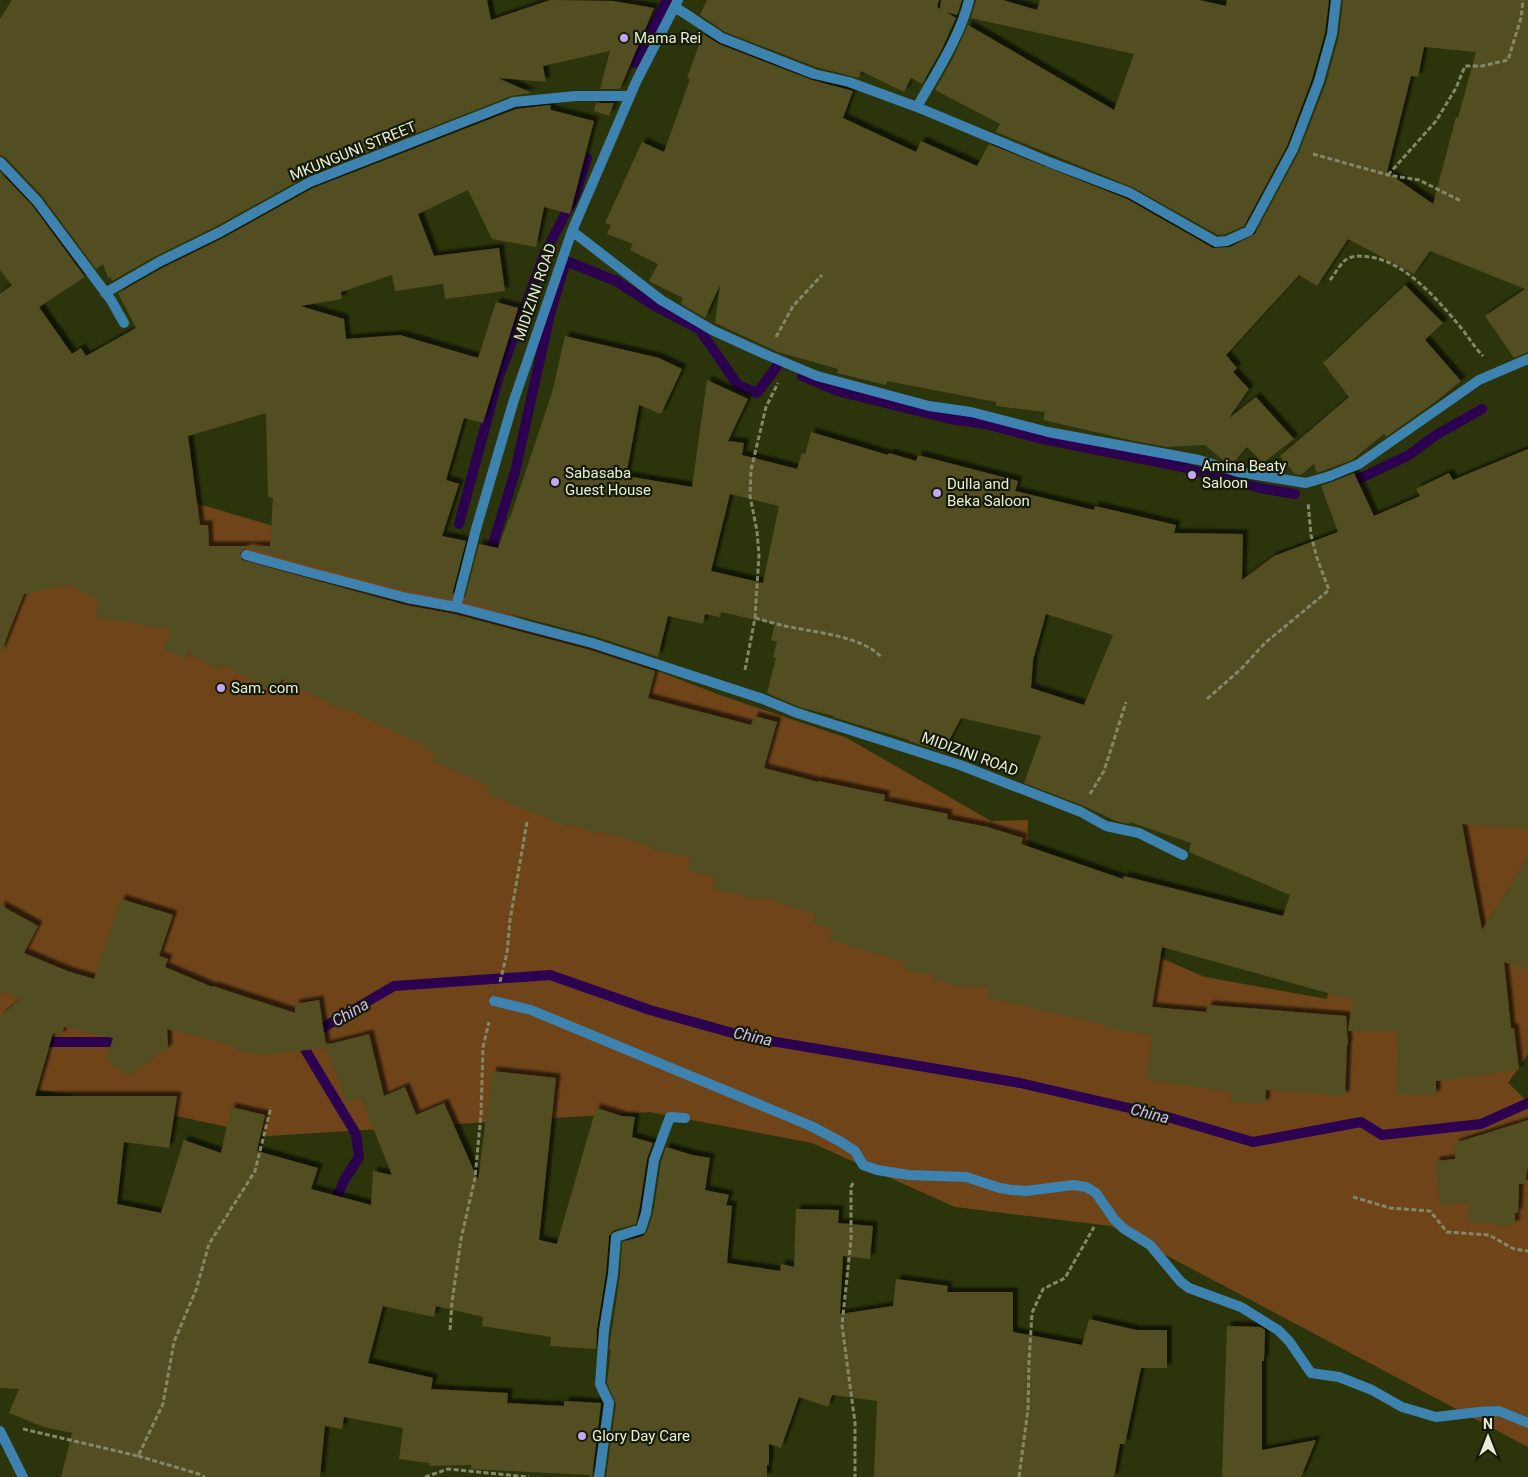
<svg xmlns="http://www.w3.org/2000/svg" width="1528" height="1477" font-family="Roboto,sans-serif">
  <defs>
    <filter id="shadow"><feDropShadow dx="4.5" dy="-4.5" stdDeviation="1" flood-color="#0009"/></filter>
  </defs>
  <rect width="100%" height="100%" fill="#2b340a"/>
  <path fill="#704419" d="M0,469l172,27 135,40 413,159 127,43 144,83 37,-1 -2,80 179,77 122,22 12,-80 189,-163v298l-20,29 20,19v345l-417,-221 -156,-19 -143,-64 -162,-31 -381,24 -161,-35 -108,-18z"/>
  <g fill="none" stroke-linecap="round" stroke-linejoin="round">
    <path stroke="#2b0150" stroke-width="10" d="M635,63l32,-63
      M802,376l35,15 113,28 36,5 52,14 140,28 82,22 35,6
      M1346,485l63,-30 27,-20 46,-26
      M459,524l39,-145 47,-126 31,-60 11,-35
      M493,544l22,-72 35,-158 16,-53 50,20 39,25 44,23 39,56 19,8 20,-27
      M312,1034l82,-48 156,-11 100,35 97,27 273,46 144,33 89,26 108,-20 21,13 99,-11 47,-21
      M300,1041l56,93 3,23 -14,22 -13,28
      M39,1042h80l5,-2"/>
  </g>
  <path fill="#534d21" fill-rule="evenodd" filter="url(#shadow)" d="M12,0h475l4,20 59,-20 63,1 41,7 -34,81h-20l10,-38 -67,15 3,16 -48,-4 34,15 -21,3 -204,80 -90,50 -61,30 -44,25 -2,-4 -2,1 -5,-14 -7,5 -54,-73 -37,-39 -5,-2v-136z
    M707,0h232l-2,7 3,2 1,-9h21l-5,15 -11,-3 10,6 -15,33 -19,33 -11,-6 -7,14 -43,-21 -2,7 -43,-11 -91,-35 -25,-17z
    M976,0h27l34,10 3,-10h159l27,6 1,-6h102l-4,33 -13,46 -25,67 -43,80 -19,8 -7,1 -86,-48 -136,-55 4,-8 -65,-34 18,-32 15,-33 146,85 20,-56 -163,-36z
    M1343,0h185v352l-14,6 -29,-42 40,-27 -95,-38 -16,23 -66,-35 -31,47 -18,-11 -73,80 11,13 -4,4 16,17 -20,29 27,-21 38,42 -31,24 -16,-16 -14,16 -10,-3 -18,-15 -38,2 -33,-6 -91,-21 2,-8 -49,-6v-4l-109,-21 -1,4 -49,-12 1,-4 -60,-17 -63,-29 5,-38 -15,33 -24,-14 2,-6 -34,-17 9,-17 -28,-14 3,-6 -26,-10 4,-9 -6,-2 37,-81 22,10 26,-73 -3,-1 16,-44 16,10 93,36 41,11 -10,27 73,34 5,-11 56,25 12,-22 138,55 86,49 17,-1 25,-13 44,-82 27,-69 13,-47zM1424,47l52,5 -18,66 -2,-1 -23,87 -46,-32 24,-96 7,1z
    M596,103h18l-5,13 -15,-5z
    M550,105l1,5 43,11 -24,93 -26,-7 -8,40 -44,-8 -24,-49 -50,24 16,42 65,-8 6,43 -60,8 -2,-15 -48,7 -3,-16 -51,17 1,7 -42,7 44,13 2,20 54,-4 78,23 18,-56 22,6 -35,115 -19,-5 -18,62 13,4 -17,52 24,5 -15,58 -43,-8 -160,-43 -4,1 -4,4 2,7 163,45 49,9 136,36 65,21 -7,27 103,27 3,-9 23,6 -13,46 54,14v-1l67,14 -1,6 64,13 -1,5 40,8 36,11 -2,6 102,35 1,-3 159,40 7,-21 -101,-43 2,-9 -61,-21 -1,2 -13,-3 -32,-15 -60,-23 17,-47 -80,-18 -18,34 -34,-11v-1l-76,-23 1,-1 -35,-9 -32,-14 9,-35 -3,-1 4,-15 -6,-2 4,-16 -54,-12 -1,5 -15,-3 -2,10 -35,-8 -10,41 -64,-21 -130,-34 15,-58 19,4 11,-30h1l42,-125 13,-57 94,22 23,11 -21,45 -22,-9 -13,71 66,11 15,-107 41,19 -20,42 16,2 -2,12 55,14 5,-16 3,1 6,-22 77,23 1,-2 27,8 2,-6 100,26 -3,10 79,19 1,-4 81,19 -2,8 69,1 -1,46 32,-24 64,-24 -17,-46 33,-13 20,43 46,-20 -4,-7 33,-16 4,7 75,-31v380l-66,-5 20,106 46,-73v113l-24,-8 7,66h3l5,42 -83,11v14l-40,-1 2,-63h-50l5,-31 -191,-53 -10,60 54,5 2,-7 138,11 2,29h-1l-2,51 -79,-6 -1,14 -34,-2v-10l-85,-12 6,-45 -45,-7v-2l-99,-24 -21,-3 1,-11 -40,-3v-3h-14l1,-7 -32,-5 1,-8 -75,-22 4,-10 -21,-6 3,-10 -54,-17v3l-49,-11 3,-12 -27,-6 3,-13 -40,-9v-3l-54,-15 -1,3 -24,-10 -2,4 -84,-35 3,-7 -56,-25 3,-7 -13,-5 2,-3 -78,-37 -1,3 -64,-33 -7,14 -53,-29 -3,6 -31,-17 -2,6 -23,-10 8,-19 -75,-13 3,-17 -29,-15 -46,9 -23,58h-1v-358l12,-9 -12,-15v-98l32,33 53,72 -46,30 33,47 9,-6 5,8 50,-28 -18,-35 44,-25 61,-30 90,-50 203,-79zM266,413l2,84 5,1 -3,48h-61l-1,-21h-8l-12,-89zM730,494l49,12 -16,77 -52,-12zM1046,614l67,21 -29,70 -53,-17 2,-28z
    M1405,285l38,38 -18,17 36,41 -23,19 -52,37 -2,-3 -32,26 -35,13 -3,-9 -13,11 -6,-1 -15,-18 69,-59 -26,-34z
    M121,899l52,16 -14,41 9,3 -3,8 47,20 1,-1 82,27v-9l24,-4 7,45 43,-11 15,62 21,-9 11,28 28,-12 34,77 14,-109 64,7 -17,162 18,4 39,-136 26,8 13,1 -3,20 21,6 -6,16 -8,52 -3,13 -22,6 -5,6 -3,37 -9,56 -1,20 -46,-3 1,-9 -69,-11 1,-9 -47,-11 -2,11 -51,-11 -15,57 65,15 -2,11 77,4 -1,10 57,3v-5l37,2 -9,74h-2v-2l-119,-6v-4l-42,1v-3l-30,-4 4,-31 -59,-11 -2,12 -17,-3 -5,51h-259l11,-44 -28,-6 -35,-14 10,-24 -19,-1v-371l20,-18 -17,-8 -3,5v-91l38,21 -14,27 43,18 27,8zM64,1027l49,11 -7,22 22,15 40,-27 -1,-19 68,17 -1,4 28,5 64,-7 21,55 14,-5 31,77 -19,-4 -2,34 -60,-16 7,-21 -61,-17 8,-36 -34,-8 -10,46 -37,-13 -23,73 -44,-9 7,-62 45,6 8,-52h-142l18,-63 8,3z
    M1528,1120v46l-3,18h-6l-1,29h-3v12h-23v-2l-24,-1v-19l-28,3 -5,-45 20,-2v-16z
    M666,1147l26,8 18,3 -5,32 24,5 -3,10 6,1 -5,57 53,8 1,-7 13,3 2,-58 43,1 -1,13 35,3 -3,33 -27,-3 -3,58 53,-8 3,-27 52,7 -1,6h66v40l69,13 7,-26 47,11h31v38h-26l-16,76h-5l-6,33h-240l3,-76 -45,-6 -4,12 -29,-10 -18,51 -12,-4v21h-2v12h-161l10,-73 -9,-21 4,-33h-2l11,-75 2,-33 21,-6 4,-5 6,-17 8,-52z
    M1227,1326l33,1 5,3 -1,31h-2v89l54,-10 -15,37h-79z"/>
  <g fill="none" stroke-linecap="round" stroke-linejoin="round">
    <path stroke="#818968" stroke-width="3" stroke-dasharray="5 2.5" stroke-linecap="butt" d="M1313,154l75,21 31,5 42,21
      M1388,175l48,-54 20,-33 9,-22h17l26,-6 13,-42 2,-18
      M1330,280c5,-6 11,-18 17,-21 7,-4 15,-3 23,-2 36,5 69,44 92,72 7,9 13,19 21,27
      M776,337l17,-31 29,-31
      M755,618c8,2 17,5 26,7 28,7 82,10 101,33
      M745,670l10,-52 4,-63 -2,-24 -7,-35 1,-26 15,-63 12,-24
      M1207,699l35,-31 23,-25 64,-53 -12,-32 -6,-23 -3,-33
      M1090,794l14,-23 22,-69
      M500,982l7,-29 3,-33 17,-98
      M853,1183l-2,4v52l-9,86 13,98v54
      M1353,1197l37,11 40,3 17,21 42,3 25,14 14,2
      M450,1330l2,-28 9,-63 14,-61 6,-64 2,-67 6,-25
      M23,1429l115,27 25,-52 11,-62 22,-52 13,-46 46,-73 16,-64
      M138,1456l61,18 6,3
      M425,1477l23,-8 81,8
      M1019,1477l9,-68 1,-47 3,-49 11,-24 22,-11 29,-51"/>
    <path stroke="#3e82af" stroke-width="10" d="M675,7l47,31 92,36 35,8 68,25 132,55 81,31 86,49 11,-1 22,-10 44,-82 26,-68 13,-47 4,-34
      M917,107c18,-32 44,-72 52,-107
      M0,162l37,39 74,99 13,23
      M572,231l89,69 51,30 55,25 50,21 112,30 42,6 77,20 151,28 39,12 68,11 24,-7 29,-12 120,-84 49,-21
      M105,293l54,-31 61,-30 90,-50 204,-80 62,-6h54
      M246,555l62,17 99,26 49,9 136,36 171,56 34,14 163,52 121,47 25,14 33,7 44,22
      M456,607l20,-78 37,-126 59,-172 64,-149 42,-82
      M494,1001l37,9 280,116 30,16 14,9 8,14 14,5 32,5 57,2 34,11 12,2 14,1 47,-6 13,2 10,6 18,26 9,9 27,17 31,37 8,6 52,19 37,23 11,11 22,32 28,4 33,13 30,17 34,10 43,-5 20,-1 29,12
      M0,1431l23,46
      M599,1477l10,-74 -9,-19 4,-54 9,-56 3,-37 25,-8 5,-16 8,-53 16,-43 15,1"/>
  </g>
  <g fill="#c3a7f2" stroke="#151a09" stroke-width="2">
    <circle cx="624" cy="38" r="5"/>
    <circle cx="1192" cy="475" r="5"/>
    <circle cx="555" cy="482" r="5"/>
    <circle cx="937" cy="493" r="5"/>
    <circle cx="221" cy="688" r="5"/>
    <circle cx="582" cy="1436" r="5"/>
  </g>
  <g text-anchor="middle" stroke-width="4.5" stroke-linejoin="round" paint-order="stroke">
    <g font-size="15" fill="#e8efd8" stroke="#151a09" text-anchor="start">
      <text x="634" y="43">Mama Rei</text>
      <text x="1202" y="471">Amina Beaty<tspan x="1202" dy="17">Saloon</tspan></text>
      <text x="565" y="478">Sabasaba<tspan x="565" dy="17">Guest House</tspan></text>
      <text x="947" y="489">Dulla and<tspan x="947" dy="17">Beka Saloon</tspan></text>
      <text x="231" y="693">Sam. com</text>
      <text x="592" y="1441">Glory Day Care</text>
    </g>
    <g font-size="15" fill="#e8efd8" stroke="#151a09">
      <text transform="translate(353 151) rotate(-22)" y="5">MKUNGUNI STREET</text>
      <text transform="translate(535 292) rotate(-71)" y="5">MIDIZINI ROAD</text>
      <text transform="translate(970 754) rotate(20)" y="5">MIDIZINI ROAD</text>
    </g>
    <g font-size="16" font-style="italic" fill="#cebbf0" stroke="#151a09">
      <text transform="translate(350 1012) rotate(-30)" y="6">China</text>
      <text transform="translate(753 1036) rotate(12)" y="6">China</text>
      <text transform="translate(1150 1113) rotate(14)" y="6">China</text>
    </g>
  </g>
  <g transform="translate(1488 1437)" stroke="#151a09" stroke-width="4" paint-order="stroke">
  <path d="M0-4L9 19L0 12L-9 19Z" fill="#e8efd8"/>
  <text y="-8" font-size="14" font-weight="bold" text-anchor="middle" fill="#e8efd8">N</text>
  </g>
</svg>
